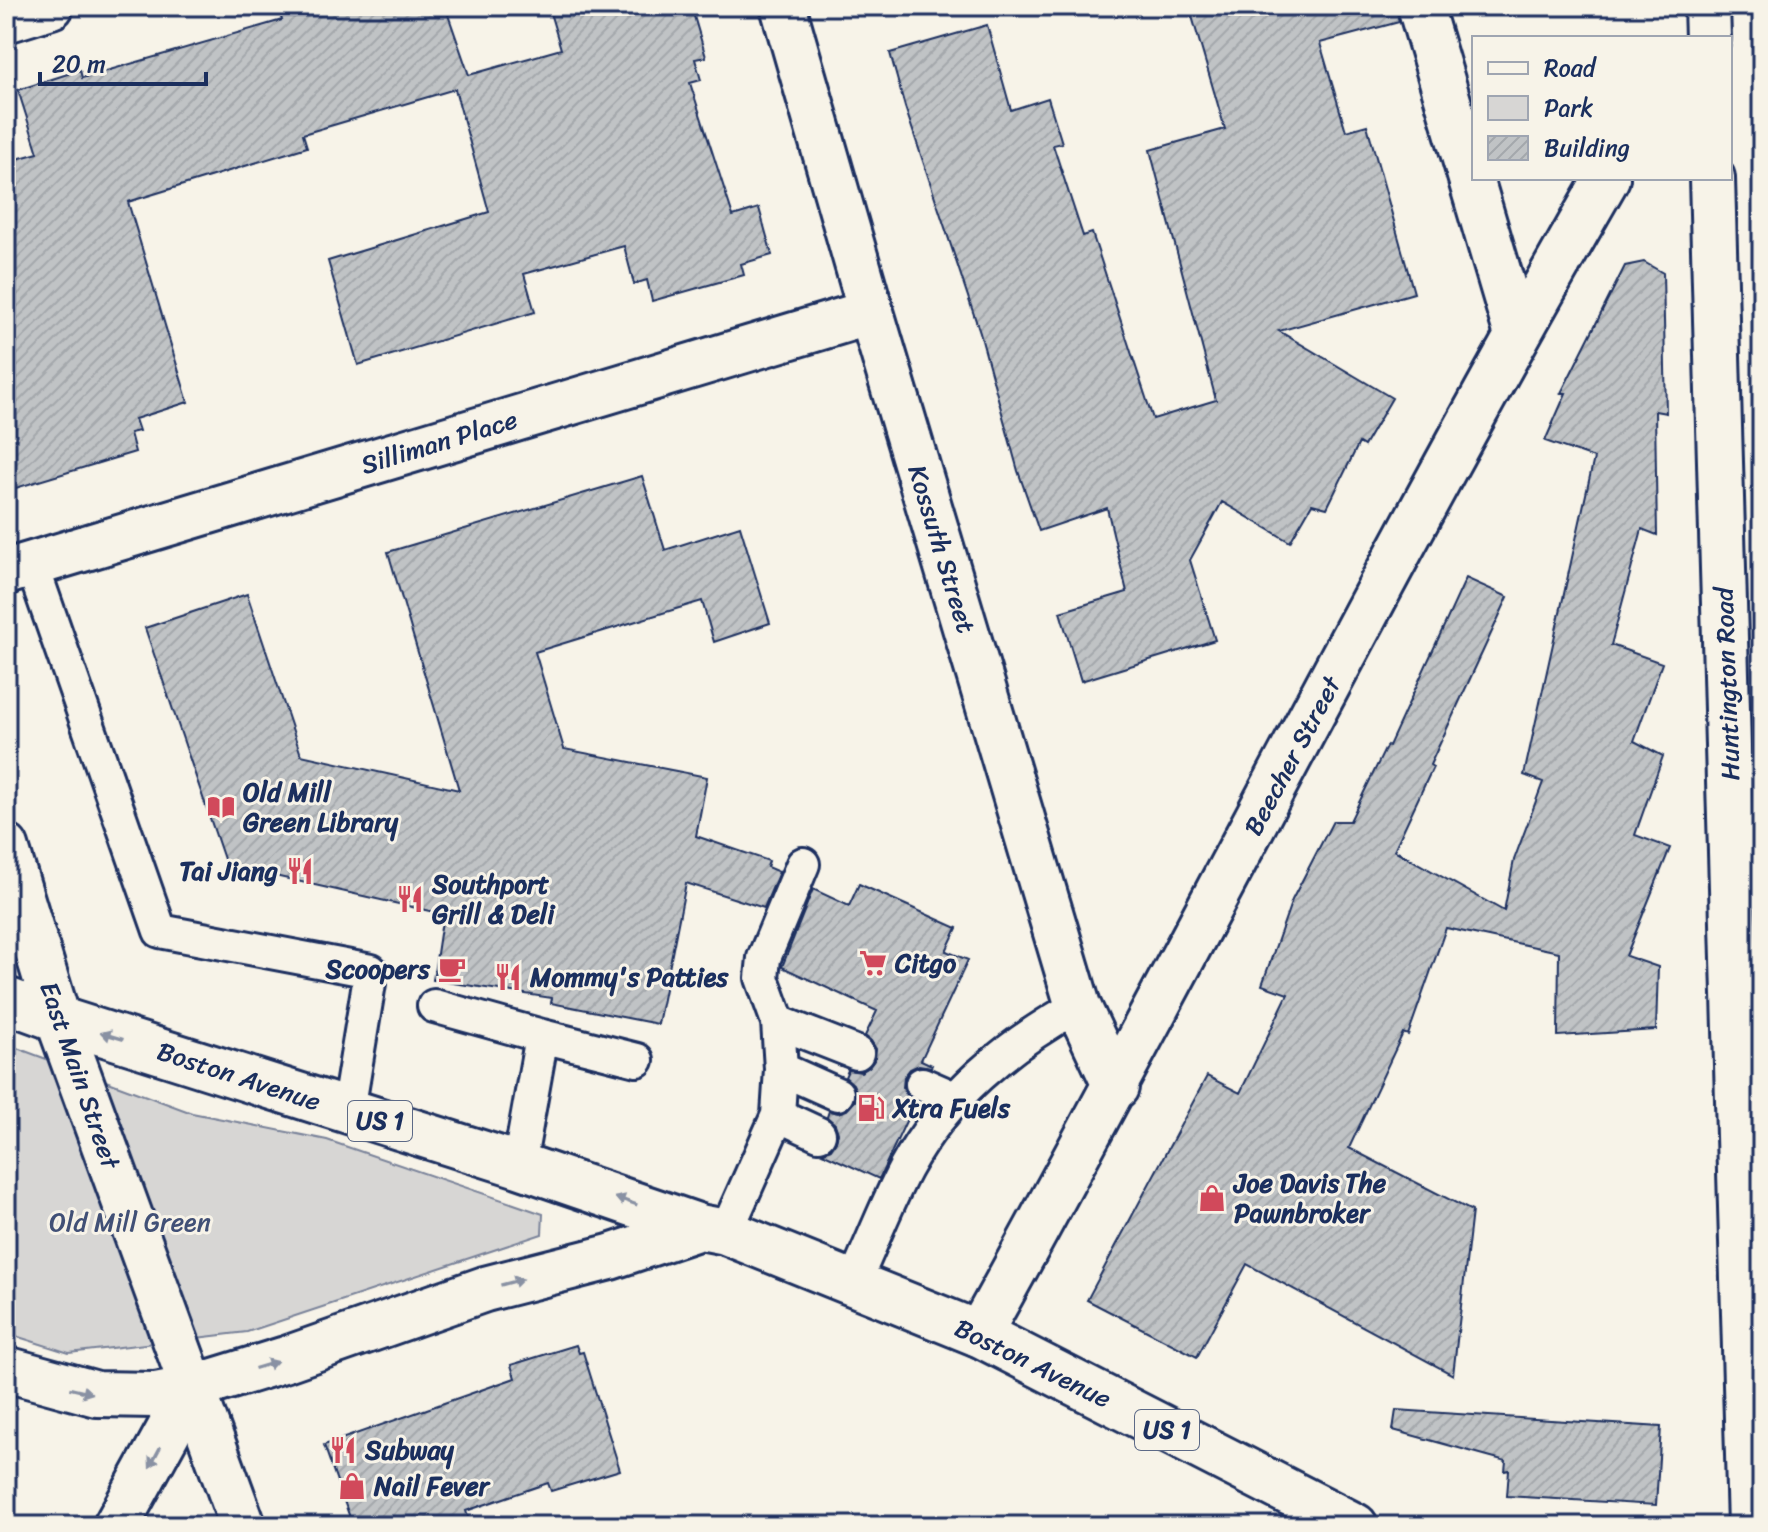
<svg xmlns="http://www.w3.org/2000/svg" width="1768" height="1532" font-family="Sriracha,sans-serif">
  <defs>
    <pattern id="building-hatch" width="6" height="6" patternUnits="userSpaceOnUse" patternTransform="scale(2)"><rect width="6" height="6" fill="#c0c3c5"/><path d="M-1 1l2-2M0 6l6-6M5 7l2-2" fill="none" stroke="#a4a8ac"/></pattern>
  </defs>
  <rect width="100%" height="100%" fill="#f7f3e8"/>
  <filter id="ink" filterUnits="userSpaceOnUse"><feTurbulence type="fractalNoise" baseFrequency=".0125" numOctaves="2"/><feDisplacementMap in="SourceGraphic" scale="16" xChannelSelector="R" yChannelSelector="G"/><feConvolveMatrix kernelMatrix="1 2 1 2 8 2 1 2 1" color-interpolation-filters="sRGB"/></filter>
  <g filter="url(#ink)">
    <path fill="#d7d6d4" stroke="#798299" stroke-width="2" d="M6,1044l186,69 135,27 216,74 -1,20 -295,98 -178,21 -63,-20z"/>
    <path fill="url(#building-hatch)" stroke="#1b2f5e" stroke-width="2" d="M311,6h134l24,69 92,-26 -13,-43h143l15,51 -11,2 6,21 -11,3 43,133 26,-8 13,47 -31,9 3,11 -92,26 -5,-21 -13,4 -10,-38 -100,28 11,38 -177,53 -30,-104 161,-49 -34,-123 -152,45 4,13 -179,55 60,200 -53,17 4,12 -9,2 5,19 -129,39v-329l32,-9 -20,-63 62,-20 2,8 200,-58 -2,-5z
      M1189,6h207l3,16 -79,21 26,88 21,-6 47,168 -135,38 113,67 -28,48 -5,-3 -32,65 -15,-4 -22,38 -68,-40 -32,58 25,80 -134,41 -21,-69 67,-20 -20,-84 -68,23 -21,-60 -38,-138 -75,-226 -15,-54 97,-28 24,85 37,-12 14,45 -9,2 30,91 9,-3 61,186 63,-19 -66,-250 75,-21z
      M1644,262l19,11 3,140 -11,-2 2,124 -15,-6 -31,116 51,18 -28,78 29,15 -28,79 35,13 -44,108 32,11 -2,63 -98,6 1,-84 -113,-24 -38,107 -5,-2 -54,115 123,63 -19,164 -206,-111 -50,93 -110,-57 120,-224 33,17 48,-99 -26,-9 30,-85 41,-79h17l37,-76 2,1 77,-168 42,19 -78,168 3,2 -39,83 110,61 10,-51 29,-78 -19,-7 70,-317 -49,-17 21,-48h-5l64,-127z
      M642,476l23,74 75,-24 30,97 -56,19 -12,-41 -167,51 29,97 143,28 -11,59 73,25 -2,6 12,5 -15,36 -78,-25 -28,141 -107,-21 1,-5 -119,-18 10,-66 -217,-49 -81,-237 102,-34 54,161 158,35 -71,-238z
      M859,884l98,44 -11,23 22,9 -47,100 11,5 -1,2 -12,-2 -9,4 -6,8 -1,10 3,8 9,7 -36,77 -57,-26 9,-4 5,-8 2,-8 -3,-9 -8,-7 2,-6 9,2 9,-3 8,-9 1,-10 -3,-7 -8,-7 3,-7 13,2 8,-5 6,-8 1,-10 -5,-8 -6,-5 12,-25 -95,-44 31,-78 36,17z
      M576,1345l3,8 4,-1 37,118 -69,21 -3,-8 -82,28 5,15h-118l-29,-81 191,-67 -4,-13z
      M1396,1410l265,17 -5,78 -149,-9 2,-26 -4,1 1,-10 -113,-31z"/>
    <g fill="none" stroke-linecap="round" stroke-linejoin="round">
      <g stroke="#1b2f5e" stroke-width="38">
        <path id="service" d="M32,565l128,366 211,40 -23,140
          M434,1006l108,30
          M778,1022l79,31
          M781,1069l56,25
          M922,1084l32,14
          M778,1115l41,19
          M519,1165l23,-129 95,24
          M726,1232l52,-117 3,-46 -3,-47 -16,-44 2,-20 39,-94
          M854,1282c17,-37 32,-77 51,-113 40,-73 101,-123 173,-163"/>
      </g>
      <g stroke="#1b2f5e" stroke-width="50">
        <path id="minor" d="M783,6l88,306 207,694 38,81
          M1420,6l97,329
          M6,20l45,-14
          M6,572l865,-260
          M979,1334c213,-383 409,-777 628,-1156
          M116,1526l76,-138"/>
      </g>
      <g stroke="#1b2f5e" stroke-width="50">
        <path id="secondary" d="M1707,6l1,32
          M1712,178l38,1348
          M6,847l52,172 185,507"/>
      </g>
      <g stroke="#1b2f5e" stroke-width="50">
        <path id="primary" d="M6,1000l52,19 461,146 181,62 26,5 253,102 376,192
          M6,1369l91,25 58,1 37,-7 94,-29 199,-70 125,-32 90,-30"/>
      </g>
      <use href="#service" stroke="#f7f3e8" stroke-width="32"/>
      <use href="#minor" stroke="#f7f3e8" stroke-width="44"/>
      <use href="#secondary" stroke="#f7f3e8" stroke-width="44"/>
      <use href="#primary" stroke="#f7f3e8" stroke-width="44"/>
    </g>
    <defs><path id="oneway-solid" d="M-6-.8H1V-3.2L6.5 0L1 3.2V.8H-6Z" transform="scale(2)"/></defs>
    <g fill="#8991a3">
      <use href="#oneway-solid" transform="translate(112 1036) rotate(-163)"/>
      <use href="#oneway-solid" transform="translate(626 1201) rotate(-161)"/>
      <use href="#oneway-solid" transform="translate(512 1282) rotate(-15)"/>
      <use href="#oneway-solid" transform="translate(266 1365) rotate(-17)"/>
      <use href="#oneway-solid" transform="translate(81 1391) rotate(13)"/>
      <use href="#oneway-solid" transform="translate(155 1457) rotate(118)"/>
    </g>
  </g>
  <defs>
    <g id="library-bare" transform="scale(2.16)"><path d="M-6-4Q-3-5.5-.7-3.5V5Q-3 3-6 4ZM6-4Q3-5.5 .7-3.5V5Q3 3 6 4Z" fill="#d1495b" stroke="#f7f3e8" stroke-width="2.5" paint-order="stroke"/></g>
    <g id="restaurant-bare" transform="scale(2.16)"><path d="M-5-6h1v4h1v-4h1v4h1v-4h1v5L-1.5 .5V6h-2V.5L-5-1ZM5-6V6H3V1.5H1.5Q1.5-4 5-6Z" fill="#d1495b" stroke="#f7f3e8" stroke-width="2.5" paint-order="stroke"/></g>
    <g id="supermarket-bare" transform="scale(2.16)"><path d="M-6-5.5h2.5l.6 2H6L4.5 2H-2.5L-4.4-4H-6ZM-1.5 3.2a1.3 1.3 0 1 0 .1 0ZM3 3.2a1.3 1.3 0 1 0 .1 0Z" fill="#d1495b" stroke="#f7f3e8" stroke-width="2.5" paint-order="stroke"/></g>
    <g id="cafe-bare" transform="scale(2.16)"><path d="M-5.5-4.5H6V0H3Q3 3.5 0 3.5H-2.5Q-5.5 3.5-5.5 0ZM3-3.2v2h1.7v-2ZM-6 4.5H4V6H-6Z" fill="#d1495b" stroke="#f7f3e8" stroke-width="2.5" paint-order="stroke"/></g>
    <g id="fuel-bare" transform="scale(2.16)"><path d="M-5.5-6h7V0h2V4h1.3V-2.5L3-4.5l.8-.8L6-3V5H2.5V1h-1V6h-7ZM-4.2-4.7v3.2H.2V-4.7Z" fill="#d1495b" stroke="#f7f3e8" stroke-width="2.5" paint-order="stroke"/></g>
    <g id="shop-bare" transform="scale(2.16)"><path d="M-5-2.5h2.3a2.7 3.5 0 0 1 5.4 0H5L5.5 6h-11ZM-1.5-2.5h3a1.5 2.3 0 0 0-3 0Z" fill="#d1495b" stroke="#f7f3e8" stroke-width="2.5" paint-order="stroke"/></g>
  </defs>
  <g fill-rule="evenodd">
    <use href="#library-bare" x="221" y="807"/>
    <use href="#restaurant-bare" x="300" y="871"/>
    <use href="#restaurant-bare" x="410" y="899"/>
    <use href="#supermarket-bare" x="873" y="963"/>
    <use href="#cafe-bare" x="452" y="969"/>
    <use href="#restaurant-bare" x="508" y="977"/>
    <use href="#fuel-bare" x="871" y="1108"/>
    <use href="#shop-bare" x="1212" y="1198"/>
    <use href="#restaurant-bare" x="343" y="1450"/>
    <use href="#shop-bare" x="352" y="1486"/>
  </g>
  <g text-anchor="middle" stroke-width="6" stroke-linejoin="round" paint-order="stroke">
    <g fill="#f7f3e8" stroke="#5d6a87" stroke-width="2">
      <rect x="348" y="1101" width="64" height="40" rx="6"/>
      <rect x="1135" y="1410" width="64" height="40" rx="6"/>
    </g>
    <g font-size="24" font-weight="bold" fill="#1b2f5e">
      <text x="380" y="1129">US 1</text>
      <text x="1167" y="1438">US 1</text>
    </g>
    <g font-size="26" fill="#1b2f5e" stroke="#f7f3e8">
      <text transform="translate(439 442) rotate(-17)" y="9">Silliman Place</text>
      <text transform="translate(942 549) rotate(73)" y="9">Kossuth Street</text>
      <text transform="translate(1727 684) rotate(-92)" y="9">Huntington Road</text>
      <text transform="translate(1292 756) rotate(-62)" y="9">Beecher Street</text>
      <text transform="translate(80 1075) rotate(71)" y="9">East Main Street</text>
      <text transform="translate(239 1076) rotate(18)" y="9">Boston Avenue</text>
      <text transform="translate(1033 1363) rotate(26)" y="9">Boston Avenue</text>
    </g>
    <g font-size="26" font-weight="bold" fill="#1b2f5e" stroke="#f7f3e8" text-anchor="start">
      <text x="243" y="801">Old Mill<tspan x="243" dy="30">Green Library</tspan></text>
      <text x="278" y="880" text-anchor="end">Tai Jiang</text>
      <text x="432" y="893">Southport<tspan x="432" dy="30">Grill &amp; Deli</tspan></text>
      <text x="895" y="972">Citgo</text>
      <text x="430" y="978" text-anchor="end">Scoopers</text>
      <text x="530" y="986">Mommy's Patties</text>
      <text x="893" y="1117">Xtra Fuels</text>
      <text x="1234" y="1192">Joe Davis The<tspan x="1234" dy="30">Pawnbroker</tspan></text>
      <text x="365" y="1459">Subway</text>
      <text x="374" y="1495">Nail Fever</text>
    </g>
    <g font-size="26" fill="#415076" stroke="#f7f3e8">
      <text x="130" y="1231">Old Mill Green</text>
    </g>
  </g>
  <rect width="1768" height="1532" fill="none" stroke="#f7f3e8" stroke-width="32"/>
  <rect x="16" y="16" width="1736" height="1500" fill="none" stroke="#1b2f5e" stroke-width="3" filter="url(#ink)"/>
  <rect x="1472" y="36" width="260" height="144" fill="#f7f3e8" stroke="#9fa5b1" stroke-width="2"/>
  <rect x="1488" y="62" width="40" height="12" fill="#f7f3e8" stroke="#9fa5b1" stroke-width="2"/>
  <text x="1544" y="76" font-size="24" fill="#1b2f5e">Road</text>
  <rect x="1488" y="96" width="40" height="24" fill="#d7d6d4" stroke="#9fa5b1" stroke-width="2"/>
  <text x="1544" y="116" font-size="24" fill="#1b2f5e">Park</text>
  <rect x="1488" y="136" width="40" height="24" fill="url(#building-hatch)" stroke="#9fa5b1" stroke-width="2"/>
  <text x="1544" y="156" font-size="24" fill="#1b2f5e">Building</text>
  <path d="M40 72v12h166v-12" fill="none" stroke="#1b2f5e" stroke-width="4"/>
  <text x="52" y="72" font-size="24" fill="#1b2f5e" stroke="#f7f3e8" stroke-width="6" paint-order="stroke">20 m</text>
</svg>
